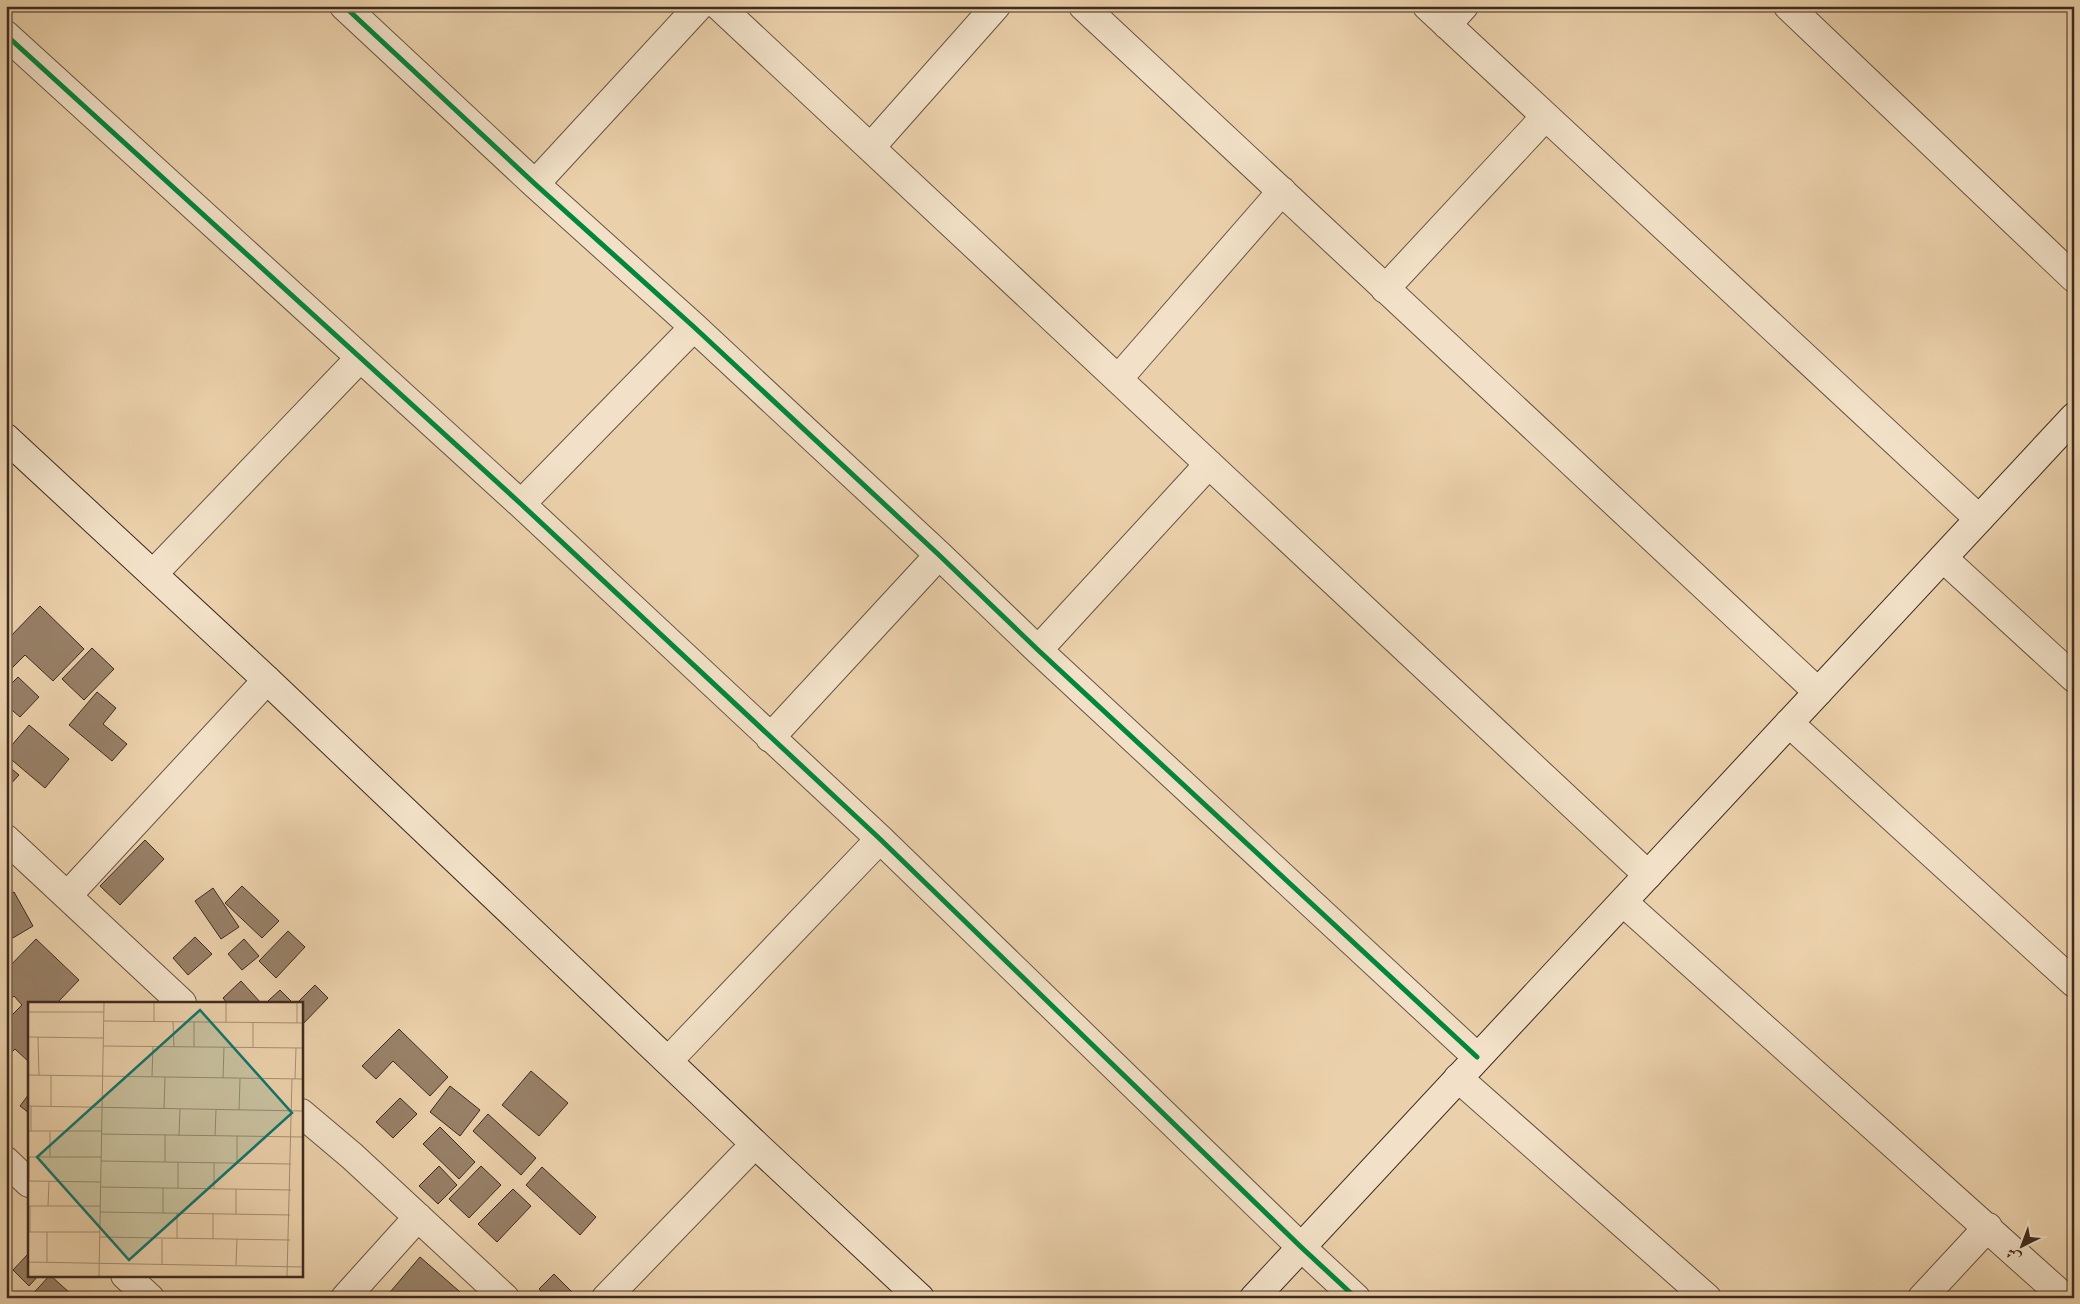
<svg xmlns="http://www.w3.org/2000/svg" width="2080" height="1304" font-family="'EB Garamond',Amiri,serif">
  <rect width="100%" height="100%" fill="#ebd1ab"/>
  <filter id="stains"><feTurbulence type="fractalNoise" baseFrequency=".004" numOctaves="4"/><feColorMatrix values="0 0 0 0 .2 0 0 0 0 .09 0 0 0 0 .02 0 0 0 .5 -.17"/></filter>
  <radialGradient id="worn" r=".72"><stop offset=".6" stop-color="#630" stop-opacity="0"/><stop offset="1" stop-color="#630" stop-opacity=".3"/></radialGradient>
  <path fill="#988168" stroke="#3e2b1f" d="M40,606l44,43 -31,32 -28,-26 -19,19v-33z
    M92,648l22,21 -30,31 -22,-21z
    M18,677l21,20 -19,20 -14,-12v-16z
    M97,692l19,16 -13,16 24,20 -15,17 -43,-36z
    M29,725l40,34 -24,29 -39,-33v-3z
    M6,764l13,11 -13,14z
    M145,840l19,19 -44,46 -20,-19z
    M242,886l37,35 -17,17 -37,-35z
    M213,888l26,39 -18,12 -26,-38z
    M14,892l19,34 -27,16v-46z
    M288,931l17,16 -29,31 -17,-17z
    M195,937l17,17 -24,21 -15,-17z
    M36,939l43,41 -22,23h-28v59l-14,-13 -9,9v-37l16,-16 -8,-9 -8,8v-34z
    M244,939l15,17 -17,14 -14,-16z
    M241,981l20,22h-34l-4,-5z
    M315,985l13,13 -27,28v-23h-4z
    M280,990l13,13h-23l-2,-2z
    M399,1029l49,48 -18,19 -37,-35 -17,18 -14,-13z
    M531,1071l37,32 -29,33 -37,-31z
    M450,1086l30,24 -20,26 -30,-24z
    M29,1094v19l-9,-7z
    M400,1098l17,16 -24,24 -17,-16z
    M488,1114l48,44 -15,17 -48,-44z
    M440,1127l35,35 -16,17 -36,-35z
    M439,1166l18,19 -19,19 -19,-18z
    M481,1166l20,19 -32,33 -20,-19z
    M542,1167l54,50 -16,18 -54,-50z
    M513,1189l18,17 -34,36 -19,-18z
    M28,1254l1,21h10l-10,11 -16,-16z
    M420,1257l47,41h-82z
    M554,1274l19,19 -5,5h-21l-8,-9z
    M50,1275l21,19 -3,4h-39z"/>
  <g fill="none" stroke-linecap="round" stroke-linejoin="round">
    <g stroke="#695442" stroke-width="30">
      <path id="street" d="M344,6l191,178 159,143 245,228 99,95 439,407
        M719,6l929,869
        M1083,6l735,686
        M1427,6l552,513
        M1788,6l286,272
        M1447,25l17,-19
        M6,35l515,469 359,335 421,408 55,51
        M871,147l125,-141
        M535,184l164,-178
        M1385,289l160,-172
        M1118,379l164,-188
        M521,504l173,-177
        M1943,558l131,120
        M153,574l207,-216
        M1038,650l171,-186
        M1789,723l285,260
        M770,738l169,-183
        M6,839l176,164
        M68,895l199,-215
        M1623,902l442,396
        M668,1061l212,-222
        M1458,1078l249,220
        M301,1113l51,43 153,142
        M6,1161l23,22
        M125,1275l25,23
        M345,1298l73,-81
        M606,1298l149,-154
        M1922,1298l66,-71"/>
    </g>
    <g stroke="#3e2b1f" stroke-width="30">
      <path id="secondary" d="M6,438l261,242 488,464 165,154
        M1254,1298l820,-881"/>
    </g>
    <use href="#street" stroke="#f2e1c8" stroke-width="28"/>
    <use href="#secondary" stroke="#f2e1c8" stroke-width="28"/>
    <g stroke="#f2e1c8" stroke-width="8">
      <path id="cycleway" d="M344,6l191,178 159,143 245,228 99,95 439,407
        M6,35l515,469 359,335 421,408 55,51"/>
    </g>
    <use href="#cycleway" stroke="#00873e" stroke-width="5"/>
  </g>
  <g transform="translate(28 1002)">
    <rect width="275" height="275" fill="#ebd1ab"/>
    <path fill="none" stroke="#a68f73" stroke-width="1" d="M0,10h76M76,19l199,2M126,19v-18M145,19l1,26M198,21v-20M269,21v-20M0,35l75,1M10,35l1,38M75,44l200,2M166,45v-25M225,46v-25M0,73l275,4M124,74l1,-29M195,76l1,-31M267,77l1,-31M0,104l275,5M3,104v25M23,104v-31M136,107l1,-32M211,108l1,-31M0,129h74M74,132l201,3M151,134l1,-27M187,134l1,-26M0,155h73M1,155v24M22,155v-25M73,159l190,3M137,160v-27M150,160v26M186,161v26M209,161v-27M0,179l73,1M73,185l190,3M208,187v25M0,204h72M20,204l1,-24M72,210l190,3M135,211v-25M149,211v26M185,211v26M0,230h72M2,230v-26M72,235l190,3M0,260l275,5M19,260v-30M134,262v-25M208,263l1,-26M71,274l5,-273M259,274l5,-197"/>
    <path fill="#0f766e" fill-opacity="0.15" stroke="#0f766e" stroke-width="2.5" d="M172,8l92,103 -163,147 -92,-103z"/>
    <rect width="275" height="275" fill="none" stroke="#3e2b1f" stroke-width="2.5"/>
  </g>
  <rect width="2080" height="1304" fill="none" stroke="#ebd1ab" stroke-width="25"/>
  <rect x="8" y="8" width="2065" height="1289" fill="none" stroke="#3e2b1f" stroke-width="2.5"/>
  <rect x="12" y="12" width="2055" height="1279" fill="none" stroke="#3e2b1f"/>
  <g transform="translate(2022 1246) rotate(222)" stroke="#f2e1c8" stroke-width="4" paint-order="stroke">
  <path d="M0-4L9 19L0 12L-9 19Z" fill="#3e2b1f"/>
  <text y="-8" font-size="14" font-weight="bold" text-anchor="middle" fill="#3e2b1f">ش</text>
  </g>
  <rect width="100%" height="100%" filter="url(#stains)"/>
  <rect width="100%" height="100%" fill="url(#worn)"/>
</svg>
